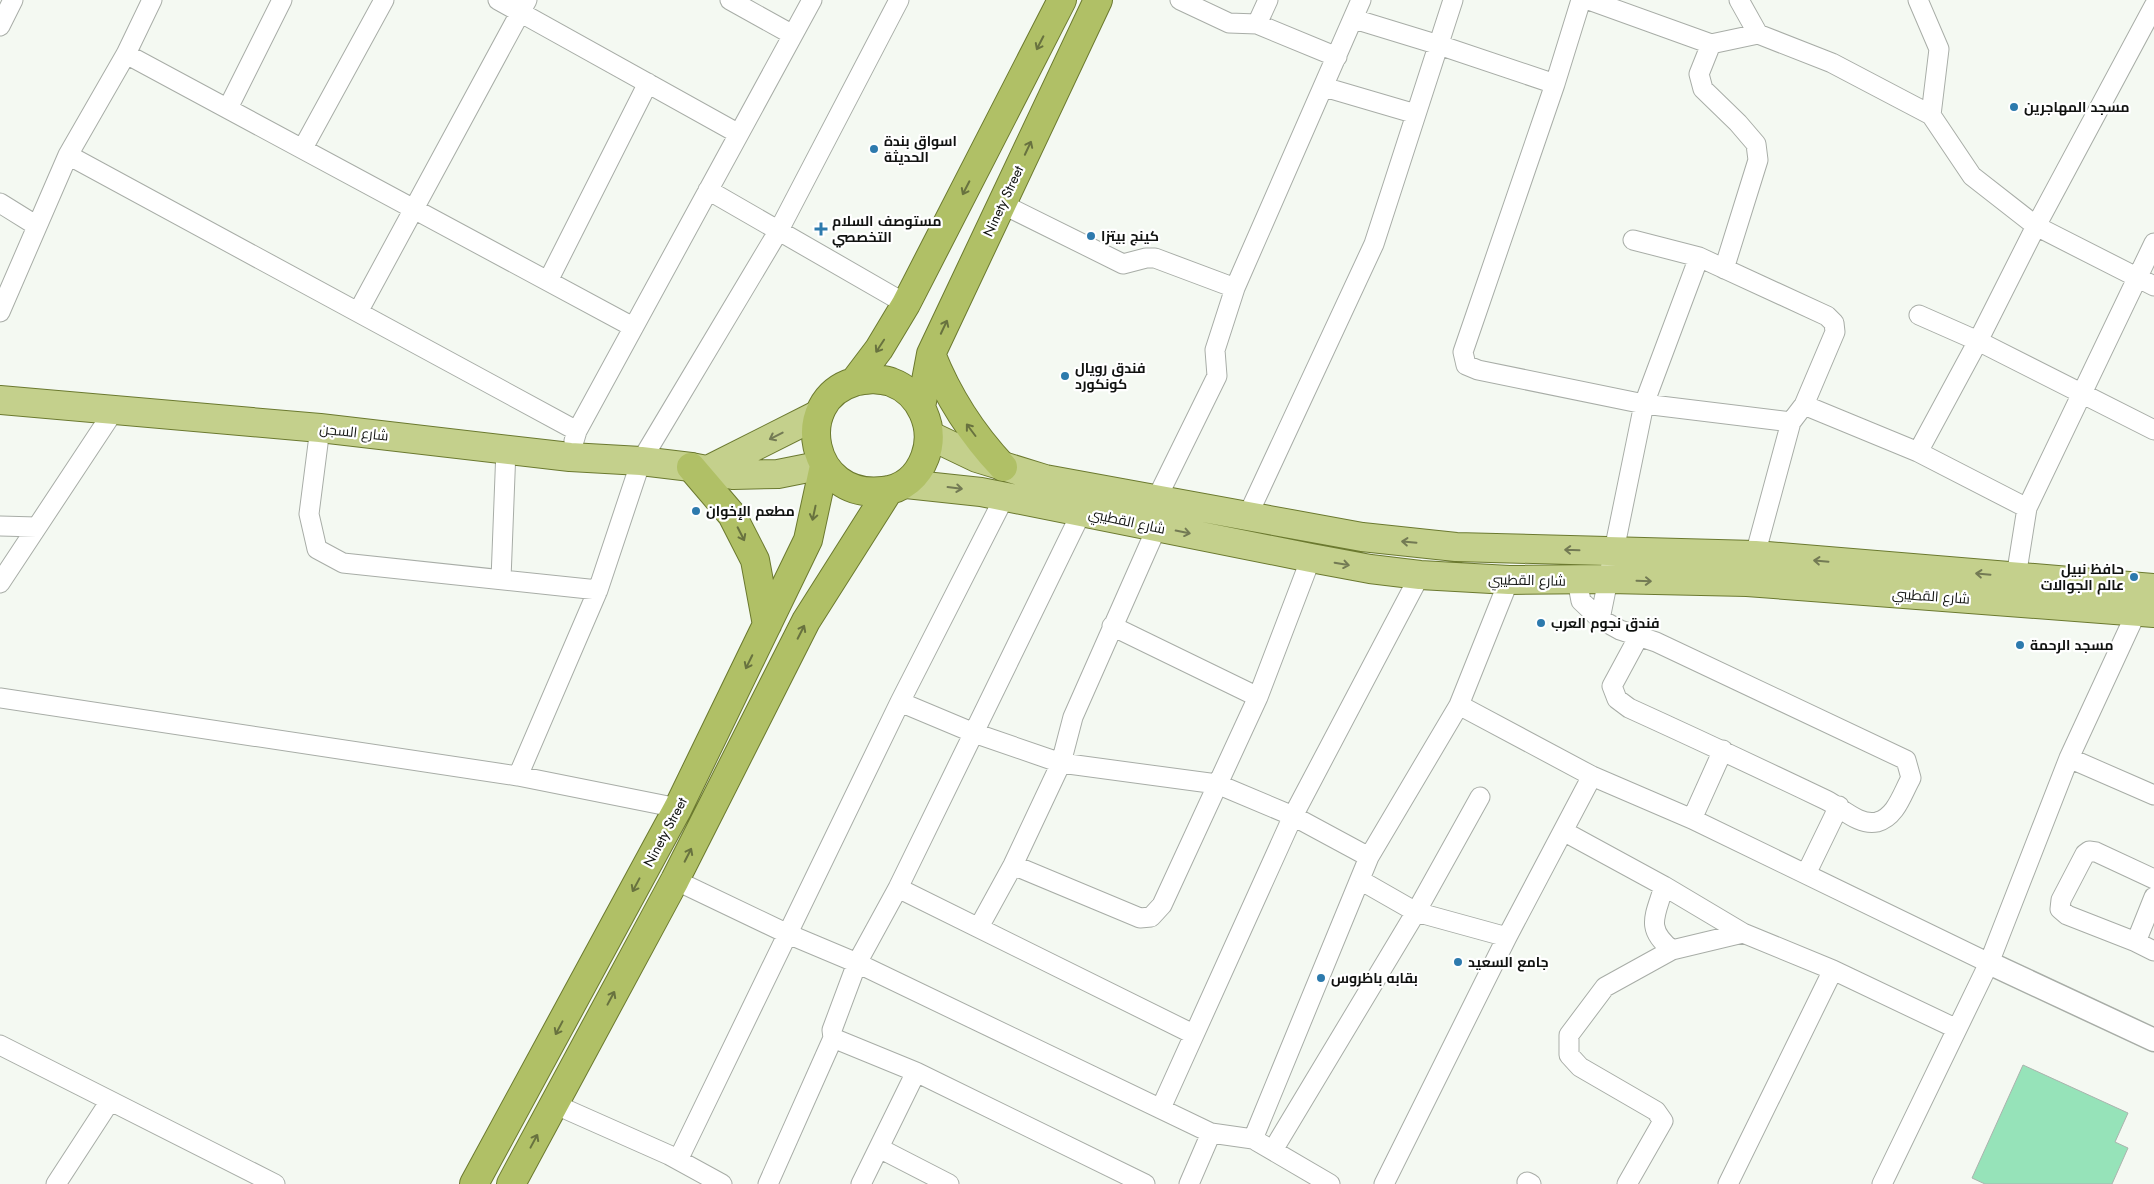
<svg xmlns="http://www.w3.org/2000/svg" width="2154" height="1184" font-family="Jost,Cairo,sans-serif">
  <rect width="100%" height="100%" fill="#f4f9f2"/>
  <path fill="#96e3b9" stroke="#abb3ae" d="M2023,1065l105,48 -13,29 13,6 -16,36h-127l-13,-6z"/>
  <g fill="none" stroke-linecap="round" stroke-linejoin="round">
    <g stroke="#a8ada7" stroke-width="21">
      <path id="minor" d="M498,0l241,134
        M730,0l63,35
        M1180,0l49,23 28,1 80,33
        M1581,0l-26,84 -92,268 3,13 12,5 166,34 147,18
        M1589,0l122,44 47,-10 74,29 99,52 41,61 64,50 118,60
        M1739,0l19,34
        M1918,0l21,49 -8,66
        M1354,19l85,26 116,39
        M1257,24l11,-24
        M0,26l13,-26
        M1711,44l-12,30 4,15 35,34 18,21 2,16 -34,109
        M126,54l507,273
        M1324,87l92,27
        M228,108l54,-108
        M303,148l81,-148
        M68,155l509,276
        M708,190l198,114
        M0,203l37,23
        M1002,204l121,60 23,-6h9l80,30
        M1633,240l66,17 128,59 7,7 1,9 -31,73 -13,17 -36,133
        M548,281l100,-198
        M0,312l68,-157 58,-101 26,-54
        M358,312l169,-312
        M1919,315l59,26 176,89
        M1804,405l114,47 109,56
        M320,428l-11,86 8,35 26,14 255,27
        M574,441l3,-10 235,-431
        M1918,452l60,-111 58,-115 118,-220
        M1156,500l61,-124 -2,-26 20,-62 126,-288
        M1247,517l127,-273 79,-244
        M0,526l37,1
        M2016,577l11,-69 127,-265
        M501,579l5,-130
        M1577,580l4,21 19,18 20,11 36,12 250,118 5,18c-9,16 -15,39 -34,44 -18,4 -35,-14 -51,-22 -65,-31 -131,-62 -197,-92l-12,-9 -5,-13 27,-50
        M0,583l115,-174
        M1600,619l44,-215 55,-147
        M1112,626l146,71
        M0,698l518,78 160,32
        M900,702l74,31 87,30 156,21 76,32 76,41
        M1459,705l133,71 100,43 297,144
        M2069,758l85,37
        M518,776l80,-186 43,-129 138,-231 120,-230
        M1692,819l31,-69
        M1563,831l101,55 79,47 90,37 124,59
        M1013,865l127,53 11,-1 11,-12 96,-208 53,-139
        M1806,874l33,-68
        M2154,879l-58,-27 -7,-1 -4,3 -24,46 -1,9 7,6 69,27 18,9
        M675,880l113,54 69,29 354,170 42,6 77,45
        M1360,880l56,32 91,25
        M1664,886c-8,29 -20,42 8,64
        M898,888l295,146
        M979,927l34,-62 48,-102 12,-46 84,-190
        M2136,942l18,-45
        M833,1038l83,34 229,112
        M0,1045l275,139
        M554,1104l115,51 53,29
        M1161,1108l132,-292 127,-241
        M1253,1139l116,-282 90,-152 50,-125
        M879,1148l70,36
        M1273,1150l143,-238 64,-115
        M678,1160l222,-458 105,-206
        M1527,1182l4,2
        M56,1184l54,-83
        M768,1184l65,-146 -1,-8 25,-67 41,-75 188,-385
        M861,1184l55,-112
        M1189,1184l22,-51
        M1384,1184l123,-247 85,-161
        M1627,1184l36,-63 -7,-10 -76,-44 -11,-12v-20l36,-48 67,-37 71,-17
        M1728,1184l105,-214
        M1882,1184l107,-221 80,-205 68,-147"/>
    </g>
    <g stroke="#a8ada7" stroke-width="25">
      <path id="tertiary" d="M1989,963l165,77"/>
    </g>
    <g stroke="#6b792f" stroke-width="30">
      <path id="primary" d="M0,400l320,28 250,29 71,4 50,6 42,8 45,-1 45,-9
        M929,435l48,23 68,21 317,58 94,10 299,8 399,33
        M708,470l111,-56
        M906,484l75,8 330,66 59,11 50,6 89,5 100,-1 138,3 407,31"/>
    </g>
    <g stroke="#6b792f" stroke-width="30">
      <path id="trunk" d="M931,354c17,43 40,79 72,113
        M873,379c6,1 13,1 18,3 30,11 45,46 34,75 -7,19 -22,32 -42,34 -74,9 -91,-91 -29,-109 6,-2 13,-2 19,-3z
        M854,382l25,-33 27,-45 156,-304
        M921,407l10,-53 167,-354
        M691,467l41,48 23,45 12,65
        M474,1184l204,-376 130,-268 16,-74
        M511,1184l164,-304 131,-259 83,-131"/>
    </g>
    <use href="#minor" stroke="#fff" stroke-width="19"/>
    <use href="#tertiary" stroke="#fff" stroke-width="22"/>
    <use href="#primary" stroke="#c4d08c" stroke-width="28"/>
    <use href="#trunk" stroke="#b0c066" stroke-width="28"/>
  </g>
  <defs><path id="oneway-shaft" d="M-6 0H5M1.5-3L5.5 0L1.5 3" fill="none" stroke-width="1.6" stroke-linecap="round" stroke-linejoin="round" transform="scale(1.25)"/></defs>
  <g stroke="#68723f">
    <use href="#oneway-shaft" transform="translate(1040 43) rotate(117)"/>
    <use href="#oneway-shaft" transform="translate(1028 148) rotate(-65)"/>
    <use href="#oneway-shaft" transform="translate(966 188) rotate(117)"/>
    <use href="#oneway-shaft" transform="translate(944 327) rotate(-65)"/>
    <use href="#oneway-shaft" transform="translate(880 346) rotate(123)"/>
    <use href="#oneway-shaft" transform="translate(971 430) rotate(-127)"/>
    <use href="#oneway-shaft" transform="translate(814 513) rotate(102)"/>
    <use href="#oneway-shaft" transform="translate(741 534) rotate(63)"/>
    <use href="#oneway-shaft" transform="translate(801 632) rotate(-63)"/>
    <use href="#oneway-shaft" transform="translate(749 662) rotate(116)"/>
    <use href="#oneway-shaft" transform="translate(688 855) rotate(-63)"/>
    <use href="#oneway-shaft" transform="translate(636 885) rotate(118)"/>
    <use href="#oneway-shaft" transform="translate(611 998) rotate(-62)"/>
    <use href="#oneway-shaft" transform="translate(559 1028) rotate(118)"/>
    <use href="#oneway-shaft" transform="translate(534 1141) rotate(-62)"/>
  </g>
  <g stroke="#737a54">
    <use href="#oneway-shaft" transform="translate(776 436) rotate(153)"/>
    <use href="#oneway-shaft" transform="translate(955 488) rotate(7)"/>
    <use href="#oneway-shaft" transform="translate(1183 532) rotate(11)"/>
    <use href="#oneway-shaft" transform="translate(1409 542) rotate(-175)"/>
    <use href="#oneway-shaft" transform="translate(1572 550) rotate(-178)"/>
    <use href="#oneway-shaft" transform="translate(1821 561) rotate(-175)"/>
    <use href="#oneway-shaft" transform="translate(1342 564) rotate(10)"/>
    <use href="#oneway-shaft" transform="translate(1983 574) rotate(-175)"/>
    <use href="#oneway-shaft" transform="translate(1644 581) rotate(2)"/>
  </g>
  <g fill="#2d7aad" stroke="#fff" stroke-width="2">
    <circle cx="2014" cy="107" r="5"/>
    <circle cx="874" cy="149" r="5"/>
    <path d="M818.5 221.5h5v5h5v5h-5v5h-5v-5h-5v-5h5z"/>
    <circle cx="1091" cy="236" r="5"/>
    <circle cx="1065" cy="376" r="5"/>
    <circle cx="696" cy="511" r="5"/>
    <circle cx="2134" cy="577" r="5"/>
    <circle cx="1541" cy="623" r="5"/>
    <circle cx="2020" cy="645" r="5"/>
    <circle cx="1458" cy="962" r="5"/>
    <circle cx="1321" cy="978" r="5"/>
  </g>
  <g text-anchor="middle" stroke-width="4.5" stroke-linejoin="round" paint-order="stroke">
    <g font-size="14" font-weight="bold" fill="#101210" stroke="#fff" text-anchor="start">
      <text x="2024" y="112">مسجد المهاجرين</text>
      <text x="884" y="146">اسواق بندة<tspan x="884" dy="16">الحديثة</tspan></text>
      <text x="832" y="226">مستوصف السلام<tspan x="832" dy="16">التخصصي</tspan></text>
      <text x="1101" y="241">كينج بيتزا</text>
      <text x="1075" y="373">فندق رويال<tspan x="1075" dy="16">كونكورد</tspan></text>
      <text x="706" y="516">مطعم الإخوان</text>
      <text x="2124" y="574" text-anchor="end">حافظ نبيل<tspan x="2124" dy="16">عالم الجوالات</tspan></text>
      <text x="1551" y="628">فندق نجوم العرب</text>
      <text x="2030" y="650">مسجد الرحمة</text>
      <text x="1468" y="967">جامع السعيد</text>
      <text x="1331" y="983">بقابه باظروس</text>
    </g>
    <g font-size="14" fill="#101210" stroke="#fff">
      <text transform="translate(1003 201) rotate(-65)" y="5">Ninety Street</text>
      <text transform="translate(354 432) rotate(6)" y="5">شارع السجن</text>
      <text transform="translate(1127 521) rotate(12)" y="5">شارع القطيبي</text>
      <text transform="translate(1527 580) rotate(1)" y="5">شارع القطيبي</text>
      <text transform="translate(1931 596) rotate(4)" y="5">شارع القطيبي</text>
      <text transform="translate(665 832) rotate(-62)" y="5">Ninety Street</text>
    </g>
  </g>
</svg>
